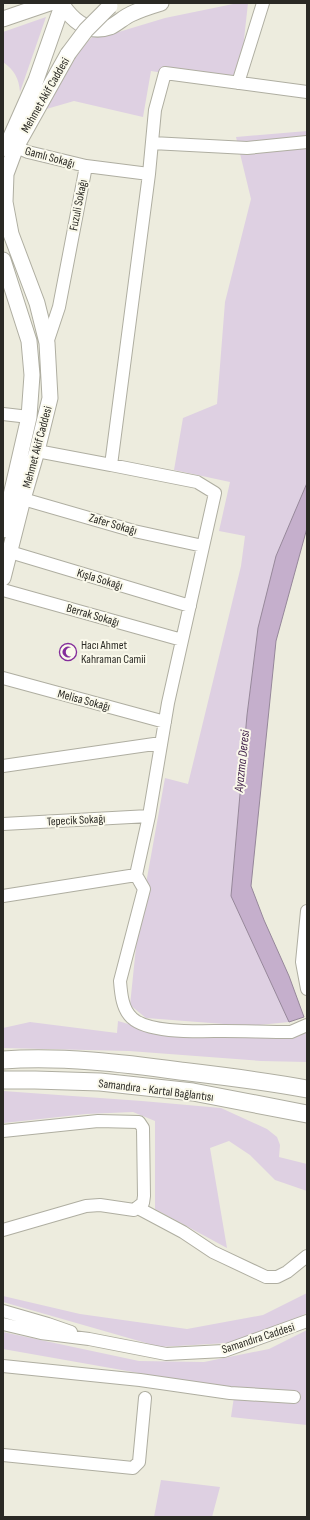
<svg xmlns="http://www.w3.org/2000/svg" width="310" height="1520" font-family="'Sofia Sans Condensed',sans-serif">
  <rect width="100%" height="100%" fill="#edecde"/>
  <path fill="#ded0e2" d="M238,3h10l-9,82 -88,-14 -8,46 -69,-16 -31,9 37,-60 14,-15 18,-1 53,-16z
    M46,17l-26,75c-1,-14 -6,-22 -17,-30v-30z
    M307,131v352l-31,73 -18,72 -11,87 -16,181 58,126 -39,4 -104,-8 -16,-13 8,-77 27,-150 23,6 53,-218 4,-30 -26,-5 11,-49 -56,-12 9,-52 34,-14 8,-102 26,-103 -15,-62z
    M118,1021l41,12 129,5 19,-7v31l-46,-1 -132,-10 -126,-3v-20l27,-6 87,11z
    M3,1091l139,10 79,7 46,21 10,8 3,8 -1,12 28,7v27l-32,-11 -25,-25 -21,-14 -19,7 17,100 -72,-39v-88l-22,-9 -47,2 -82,9z
    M307,1293v20l-32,17 -48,13 -67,4 -157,-45v-6l77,18 107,15 76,-14z
    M307,1330v95l-76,-8 4,-27 -232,-41v-17l136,29 65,1 65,-13z
    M161,1480l59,7 -8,30h-58z"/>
  <path fill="#c5afcc" stroke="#96879a" d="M307,483v45l-31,113 -25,245 13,34 25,56 15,41 -15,5 -58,-126 16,-181 11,-87 18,-72z"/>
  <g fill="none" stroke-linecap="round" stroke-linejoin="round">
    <g stroke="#afaea1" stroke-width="14">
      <path id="minor" d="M238,83l25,-80
        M307,92l-142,-19 -10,37 -6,64 -38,291 86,17 18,11 -47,210 -19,113 -13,59 8,14 -24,92c1,12 2,28 12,37 17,16 69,13 92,13 22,0 44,1 67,1l16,-7
        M152,143l95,5 60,-6
        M16,147l12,5 58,14
        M3,150h1
        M47,343l12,-36 27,-141 63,8
        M3,414l26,3
        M37,451l74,14
        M23,499l111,32 69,15
        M10,552l180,54
        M3,590l179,50
        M3,678l162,44
        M3,766l158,-23
        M3,824l146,-8
        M3,896l133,-21
        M307,911l-5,51 5,27
        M3,1131l95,-10 41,1 4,6 1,68 -1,7 -9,7 -34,-5 -14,1 -83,24
        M138,1208l45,24 30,20 53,25h11l10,-5 20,-16
        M3,1311l45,13 23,8
        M3,1324l38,9 48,6 77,15 58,-3 83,-30
        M3,1366l137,14 90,13 64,4
        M3,1455l130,13 6,-6 6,-64"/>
    </g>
    <g stroke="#afaea1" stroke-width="17">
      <path id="major" d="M63,6c11,16 26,28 47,21 7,-3 14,-10 21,-13 10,-5 20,-8 30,-11
        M3,19l47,-16
        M8,143l28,-63 27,-77
        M3,260l26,81 3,34 -3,42 -26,113
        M3,578l20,-79 14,-48 13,-53 -3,-55 -10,-40 -26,-69 -6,-32 1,-28 10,-27 52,-93"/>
    </g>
    <g stroke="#afaea1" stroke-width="19">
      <path id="highway" d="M3,1060c59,-4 119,3 177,11 42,5 85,10 127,18
        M3,1080h32l65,2 93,10 114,22"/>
    </g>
    <use href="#minor" stroke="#fff" stroke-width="12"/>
    <use href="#major" stroke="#fff" stroke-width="15"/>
    <use href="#highway" stroke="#fff" stroke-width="17"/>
    <g stroke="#afaea1" stroke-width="17" stroke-linecap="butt">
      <path id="major-bridge" d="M68,54l18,-24 24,-24"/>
    </g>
    <use href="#major-bridge" stroke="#fff" stroke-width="15"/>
  </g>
  <defs>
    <g id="mosque-ring" transform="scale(0.9)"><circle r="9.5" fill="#faf9eb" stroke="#842d9b" stroke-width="1.5"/><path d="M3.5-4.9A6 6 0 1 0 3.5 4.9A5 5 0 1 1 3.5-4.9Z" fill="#842d9b"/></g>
  </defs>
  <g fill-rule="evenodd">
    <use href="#mosque-ring" x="68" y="652"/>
  </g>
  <g text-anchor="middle" stroke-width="4" stroke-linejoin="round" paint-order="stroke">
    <g font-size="12" fill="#2a2924" stroke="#faf9eb">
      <text transform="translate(45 95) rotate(-60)" y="4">Mehmet Akif Caddesi</text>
      <text transform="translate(50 157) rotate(15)" y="4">Gamlı Sokağı</text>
      <text transform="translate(78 205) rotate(-79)" y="4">Fuzuli Sokağı</text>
      <text transform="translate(37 447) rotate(-75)" y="4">Mehmet Akif Caddesi</text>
      <text transform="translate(113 524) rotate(16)" y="4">Zafer Sokağı</text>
      <text transform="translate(100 579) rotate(17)" y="4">Kışla Sokağı</text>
      <text transform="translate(93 615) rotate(16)" y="4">Berrak Sokağı</text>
      <text transform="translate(84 700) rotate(15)" y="4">Melisa Sokağı</text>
      <text transform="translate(76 820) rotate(-3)" y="4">Tepecik Sokağı</text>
      <text transform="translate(156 1090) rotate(7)" y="4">Samandıra - Kartal Bağlantısı</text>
      <text transform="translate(258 1338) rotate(-18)" y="4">Samandıra Caddesi</text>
    </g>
    <g font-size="12" fill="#2a2924" stroke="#faf9eb" text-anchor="start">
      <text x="81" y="649">Hacı Ahmet<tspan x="81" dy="14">Kahraman Camii</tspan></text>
    </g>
    <g font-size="13" font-style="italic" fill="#402149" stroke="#faf9eb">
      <text transform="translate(241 761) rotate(-84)" y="5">Ayazma Deresi</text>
    </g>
  </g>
  <rect width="310" height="1520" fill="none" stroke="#2a2924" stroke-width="8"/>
</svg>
